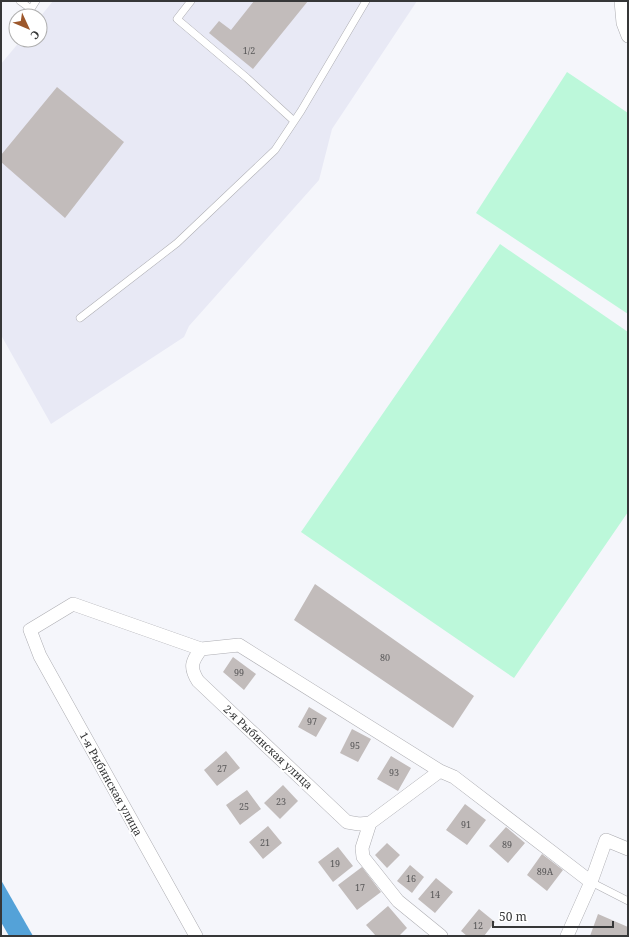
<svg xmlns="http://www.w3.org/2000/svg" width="629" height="937" font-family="'Noto Serif',serif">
  <rect width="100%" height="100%" fill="#f5f6fb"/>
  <path fill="#e8e9f5" d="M53,1h364l-85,128 -13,51 -130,146 -5,11 -133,87 -50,-89v-271l20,-24h19v-23z"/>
  <path fill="#bcf8da" d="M567,72l61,41v201l-152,-101z
    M500,244l128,88v180l-114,166 -213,-146z"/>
  <path fill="#54a2d8" d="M1,880l32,56h-24l-8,-14z"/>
  <path fill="#c2bcbb" d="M254,1h54l-55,68 -44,-36 10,-12 12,9z
    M57,87l67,55 -59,76 -64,-56v-7z
    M315,584l159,112 -21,32 -159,-108z
    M233,657l23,17 -12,16 -21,-18z
    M309,707l18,11 -11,19 -18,-10z
    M352,729l19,10 -13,23 -18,-9z
    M226,751l14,17 -23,18 -13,-16z
    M391,756l20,12 -13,23 -21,-12z
    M283,785l15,16 -18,18 -16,-16z
    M247,790l14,19 -21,16 -14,-20z
    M465,804l21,16 -19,25 -21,-15z
    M268,826l14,17 -19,16 -14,-17z
    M506,827l19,16 -17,20 -19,-17z
    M387,843l13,12 -13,13 -12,-13z
    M338,847l15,19 -20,16 -15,-20z
    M542,854l21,16 -16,21 -20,-16z
    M410,865l14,12 -12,16 -15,-12z
    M362,867l19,25 -24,18 -19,-25z
    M436,878l17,14 -18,21 -17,-14z
    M388,906l19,22 -8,8h-23l-10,-11z
    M479,909l16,13 -11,14h-17l-6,-5z
    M598,914l30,13v9h-38z"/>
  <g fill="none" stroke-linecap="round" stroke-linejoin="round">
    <g stroke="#adadb2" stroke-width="8">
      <path id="lane" d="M20,1l11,8 5,-8
        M191,1l-14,18 70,59 47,43
        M80,318l97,-75 98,-93 26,-39 65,-110
        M591,882l37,19"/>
    </g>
    <g stroke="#adadb2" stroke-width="14">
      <path id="street" d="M621,1l2,22 5,13
        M201,649c-9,12 -12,18 -3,32l149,141 12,2 11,-1
        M440,771l-70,52 -8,25 1,9 35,44 43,35
        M196,936l-156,-280 -10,-26 43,-26 128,45 38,-4 201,126 14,6 137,105 15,-42 22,9
        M567,936l24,-54"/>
    </g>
    <use href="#lane" stroke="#fff" stroke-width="7"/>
    <use href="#street" stroke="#fff" stroke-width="13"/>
  </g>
  <g text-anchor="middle" stroke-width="4" stroke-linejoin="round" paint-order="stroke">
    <g font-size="9" fill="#595859">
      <text x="249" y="54">1/2</text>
      <text x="385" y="661">80</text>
      <text x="239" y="676">99</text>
      <text x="312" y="725">97</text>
      <text x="355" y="749">95</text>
      <text x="222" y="772">27</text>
      <text x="394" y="776">93</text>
      <text x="281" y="805">23</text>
      <text x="244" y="810">25</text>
      <text x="466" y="828">91</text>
      <text x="265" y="846">21</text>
      <text x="507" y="848">89</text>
      <text x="335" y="867">19</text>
      <text x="545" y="875">89А</text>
      <text x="411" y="882">16</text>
      <text x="360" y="891">17</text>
      <text x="435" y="898">14</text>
      <text x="478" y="929">12</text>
    </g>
    <g font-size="11" fill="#363738" stroke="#fff">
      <text transform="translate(268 747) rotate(43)" y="4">2-я Рыбинская улица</text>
      <text transform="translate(111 784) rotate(61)" y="4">1-я Рыбинская улица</text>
    </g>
  </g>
  <rect width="629" height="937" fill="none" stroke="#363738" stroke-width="4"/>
  <g transform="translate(28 28) rotate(134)"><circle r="19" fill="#ffffff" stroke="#afafaf"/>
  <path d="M0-3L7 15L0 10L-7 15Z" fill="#9c572b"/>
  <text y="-6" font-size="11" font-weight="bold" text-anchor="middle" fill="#363738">С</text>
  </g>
  <path d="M493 921v6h120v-6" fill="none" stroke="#363738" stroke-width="2"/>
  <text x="499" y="921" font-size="12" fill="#363738" stroke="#ffffff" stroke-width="3" paint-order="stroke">50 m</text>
</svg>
